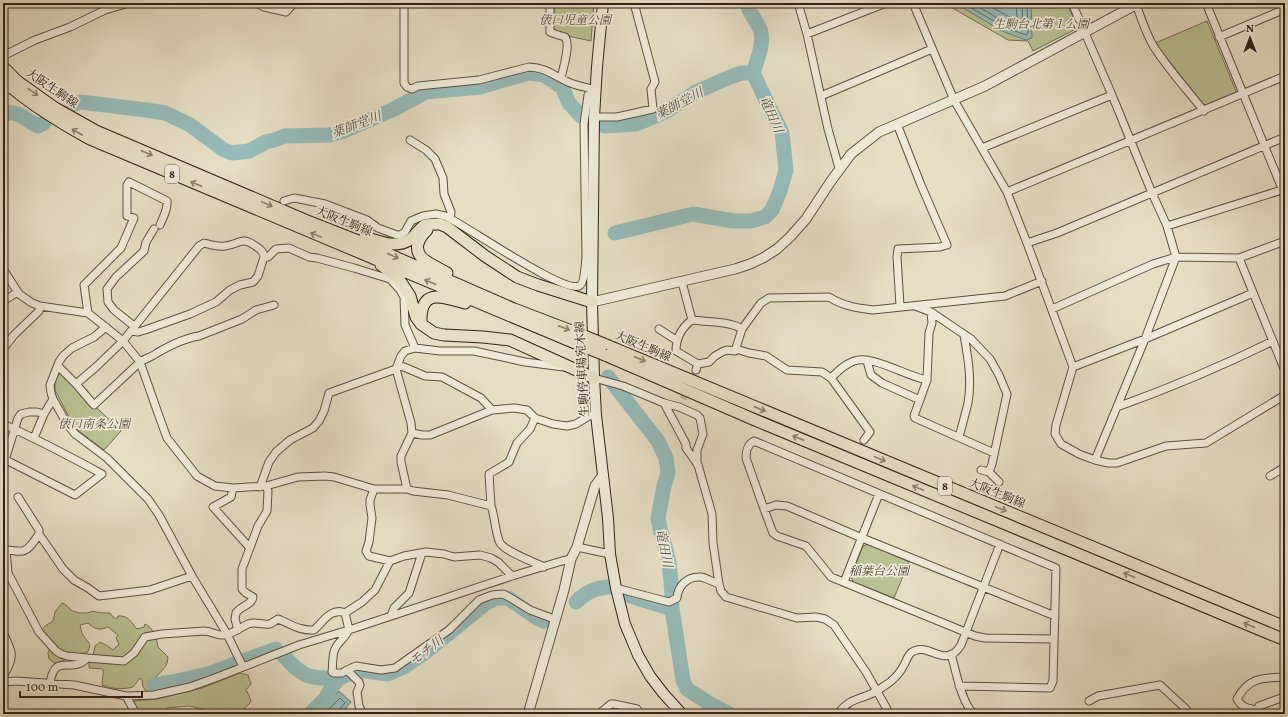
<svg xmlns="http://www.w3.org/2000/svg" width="1288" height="717" font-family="Vollkorn,'Noto Serif JP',serif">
  <rect width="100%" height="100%" fill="#e5ddc4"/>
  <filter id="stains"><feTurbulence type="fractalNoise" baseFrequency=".005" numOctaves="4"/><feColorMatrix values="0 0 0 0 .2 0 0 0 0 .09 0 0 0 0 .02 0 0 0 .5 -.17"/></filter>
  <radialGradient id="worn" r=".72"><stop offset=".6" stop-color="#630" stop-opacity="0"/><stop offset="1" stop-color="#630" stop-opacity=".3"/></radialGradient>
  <path fill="#b9c091" stroke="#767056" d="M554,3h40l-3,38 -37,-8z
    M948,3h119l9,21 -2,6 -41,21 -5,-10 -20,-1 -59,-34z
    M1207,21l29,70 -1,3 -28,12 -3,-1 -49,-62z
    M59,374h3l32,35 2,-2 25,24 -17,19 -25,-19 -8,-10 -16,-31v-10z
    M869,544l40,18 -15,36 -41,-16 -2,-6 12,-30z
    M62,603c4,1 5,3 8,6 6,5 17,5 23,2 5,2 12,2 17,2l3,4 4,2 1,-3c10,-1 13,6 19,13l7,-2 1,-3c8,3 12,15 13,23l10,10c0,17 -16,14 -15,31l-6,4 -4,-5 -1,-7 -2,-2 -7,9c-12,3 -19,2 -31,-2 0,-6 2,-11 1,-16l-14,-1v-5l3,-2 3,-15 5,-4 6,3 7,5 6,-6 -3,-6 2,-3 -10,-8c-8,4 -14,2 -20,-4l-8,2c1,3 1,8 3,10 5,9 10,7 4,18l-12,1 -14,8 -7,1 -5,-4 -1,-6 2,-5 -8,-18 3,-4 8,-5 2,-9z
    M240,673l8,2 3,9 -5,6 3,5 2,7 -6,6 2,6h-40v-4l-18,-4 -22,2 -1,6h-28l-6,-13 25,-2 45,-11z"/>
  <path fill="#96bbb9" stroke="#6e7d79" d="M955,3h76l1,35 -6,2 -24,-9z
    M339,691l12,11 -10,12h-21z"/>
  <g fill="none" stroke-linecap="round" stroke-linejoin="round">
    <path stroke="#646e6a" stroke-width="1" d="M963,3l41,24 22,8 2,-2 -1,-30
      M972,3l34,20 15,5 2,-1 -1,-24
      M984,3l31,17 2,-2 -1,-15
      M324,714l16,-16 5,5 -6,7 -1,4"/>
    <path stroke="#96bbb9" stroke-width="15" d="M72,105l9,-3 65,8 19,3 25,12 34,25 8,3 17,-2 17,-9 8,-2 11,-4 45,-1 14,-4 48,-21 34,-18 54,-5 48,-14 16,2 18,12 7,16 12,13
      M3,116c11,-10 25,6 35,10l6,-3
      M604,126l32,-2 29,-12 31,-20 27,-12 18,-7h12
      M615,233l78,-19 40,7h18l14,-4 7,-7 8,-19 6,-21 -4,-37 -29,-60c4,-13 12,-31 7,-44 -4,-9 -11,-16 -13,-26
      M608,377l50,64 8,17 2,15 -4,13 -6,32 3,15 1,1 7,28 3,31v16l11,71 4,9 20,13 22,12
      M625,594l47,15
      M576,602c10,-10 19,-14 33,-15
      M283,655c21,24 26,23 56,23
      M154,685l18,-3 36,-8 68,-25
      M310,714l16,-16 5,-10 8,-10 20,-8 29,4 16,-7 23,-16 58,-47 11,-6h12l29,20 7,3"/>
    <path stroke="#c1b7a2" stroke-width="7" stroke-dasharray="7 3.5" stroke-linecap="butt" d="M683,399l13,-29"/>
    <g stroke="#5f5044" stroke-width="9">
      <path id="minor" d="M256,3l8,4 22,5 8,-9
        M404,3v80l3,4 5,2 6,-3 61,-6 50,-13c17,1 22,7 37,14 9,5 20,6 30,9
        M550,3v29l5,2 10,3c6,8 -2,31 -4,41
        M798,3l9,31 21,95 11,39
        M913,3l41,97 53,92 20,51 46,124 -17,58 -1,9 6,10 18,10 16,6 13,3h9l49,-17 40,-3 79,-48
        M1072,3l40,92 40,98 15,33 9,31 -31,82 -50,121
        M1206,3l79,193
        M1136,4c5,14 10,30 18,43 15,23 33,43 50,64
        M807,34l79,-31
        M1219,37l66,-28
        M3,56l32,-16 35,-13 35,-17 24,-7
        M3,92l8,-4
        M821,96l111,-47
        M594,117h23l36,-8 -2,-20 4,-7 -21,-79
        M897,124l24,61 26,60 -7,2 -42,2 -1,8 3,49
        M410,140l16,10 9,9 8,19 1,16 7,18 -1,6
        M982,148l130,-53
        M1007,192l278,-116
        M284,201l10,-3 31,6 42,16 11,8 19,7h3l5,-3 6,-11 12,-5 13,-2 9,2c22,10 117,77 134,70 6,-2 6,-23 7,-28l-2,-134 4,-29
        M1167,226l118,-37
        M1027,243l30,-10 228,-96
        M264,257h4l8,-8 13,-1 20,9 8,1 37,10 36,11 10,11 4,7 1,28 10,23 25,3h34l51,11 39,5
        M1239,258l46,113
        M3,269l16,25 13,9 8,3 48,7 35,28 17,21 19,54 8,22 30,38 18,10 18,2 33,-2 32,-9 27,-1 9,1 40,12h33l6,2 35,4 43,11c4,10 4,27 9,37 6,9 34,19 44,24
        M682,282l10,38c14,2 38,1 50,9
        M3,301l15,-9
        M915,306l16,6 40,27 19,20 9,16 8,19 -15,70 -3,8
        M1052,309l101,-45 23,-7 63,1 46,-17
        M931,312l1,11 -3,10 -2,47 -13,36 1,2 79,35
        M88,313l-4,-28 37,-37 13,-30 -7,-2v-31l2,-3 38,19c1,9 -4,16 -7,24
        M692,320c-11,8 -16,18 -16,31l22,13 -2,6
        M134,326l-20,-16 -6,-8 -1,-13 9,-12 28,-26 2,-9 8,-13
        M106,327l-12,10 -22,11 -9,8 -4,6 -9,23 1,8 2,6 14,25 8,10 32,24 41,41 11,16 33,61 35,58 16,33
        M659,329l17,11
        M3,349l11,-14 25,-24 1,-5
        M736,349l13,4 17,3 21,14 35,2 9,6 39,54 -6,8
        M867,361l4,14 11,8 38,17
        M698,364l11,-2 6,-6 7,-4 5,-2 8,1 7,-22 19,-26 8,-5 60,-1c14,9 28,11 44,13l132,-14 37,-15
        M58,366l18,18 18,21 46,-43c6,-4 12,-5 17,-9 12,-7 28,-15 42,-17l43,-17 14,-9 18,-5
        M397,366l7,1 21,9 17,1 39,21 11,12
        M1073,367l72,-28 108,-46
        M594,378l29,8 41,17 15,4 18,8 3,3 3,16 -6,16v14
        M831,378c7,-7 14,-14 23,-17 17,-7 54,16 73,19
        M76,384l20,-17 27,-26 76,-95 5,-3c7,2 13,4 21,3 17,-2 15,-11 32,1 4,3 7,5 7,10l-6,19 -5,6 -13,3 -10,5 -14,12 -26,12 -45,16 -7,2 -7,-1
        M664,403l22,41v4l12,17 14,49 1,29 6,41
        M1117,407c53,-19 105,-41 156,-66
        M3,424c34,15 66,32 99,50l-27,21 -69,-35v-3l12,-39 3,-4 8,-2h8l7,2
        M412,433l10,2h8l62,-25 22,-2 13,2 8,8 18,6 14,2 9,-2 13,-8 7,-1
        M959,437c3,-11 6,-22 9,-34 4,-22 0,-46 -4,-68
        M34,438l10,-24 9,-15
        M981,470l8,2 10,10
        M1270,476l15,-9
        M260,487l9,-25 7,-10 14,-12 23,-12 6,-7 5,-10 5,-18 67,-24
        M233,488l-2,9 -18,10 37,41
        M374,489l-4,11v5l2,13 -3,24 -3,9 3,5 21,5 14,-5 22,-4 18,2 10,3 26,-2 11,3 7,4 14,14
        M407,489l-6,-27v-6l11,-23 -1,-10 -15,-54 5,-13 4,-5 10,-3
        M18,497l21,33v4l24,35 11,11 14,8 11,8 51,-6 42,-14
        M491,506l-2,-32 20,-12 8,-19 13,-14 5,-11
        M764,509l12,-4 11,1 75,32 193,78
        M577,547l33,7
        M3,549c22,4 23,5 36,-15
        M6,550l2,23 31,59 17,19 5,3 6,2 20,2c-14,17 -32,-7 -37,25
        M844,582l35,-88
        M616,588l53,14 8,-4c1,-12 10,-22 24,-21 5,1 12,5 18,7l2,7 5,6 71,21 19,-1 9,2 9,6 32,47 21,37 1,5
        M391,616l3,-8 15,-15 13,-40
        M238,630l-3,-11 1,-6c4,-7 16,-8 17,-16l-7,-4 -4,-4v-20l16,-43 9,-15 1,-20 -2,-5
        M349,630l-4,-17 17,-11 13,-12 15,-29
        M348,631c-3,7 -10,11 -13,18 -3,6 -2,16 -3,23l2,1h8l5,-3 12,12 1,3 -3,7 2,14 4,8
        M3,632c8,19 13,22 2,41l-2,1
        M951,654c4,13 11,52 23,59 1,1 4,1 6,1
        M87,658l37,3 10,-8 11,-16 17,-3 42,-3c6,0 12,4 18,4 10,0 17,-7 26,-11 7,-3 14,1 22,0l8,-5c13,5 21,12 36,11 9,-8 17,-23 31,-17
        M347,670l9,-4 25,4 14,-2 54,-38 30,-30 13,-5 11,-1 6,3 21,13 24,9
        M3,682l13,-1 58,4 52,11 28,-1 36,-8 25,-9 84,-33 56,-17 157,-52 50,-15 9,-2
        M959,686l91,2 3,-7 3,-113 -302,-127c-7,4 -8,10 -8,17l18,51 9,24 4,3 29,10 25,31 144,59 10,2 69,1
        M126,696l10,18
        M1089,701l9,-5 62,-11 26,24 1,5
        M1257,710c-10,-2 -15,-2 -20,-11 12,-22 25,-21 48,-22
        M1256,713l3,-7 22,-8 4,1
        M599,714l12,-10h3l23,5 4,5
        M838,714c12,-17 23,-14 39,-23 4,-3 9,-6 13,-9 5,-4 11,-11 14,-17 3,-5 4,-12 10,-14 16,-8 32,19 47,-6l39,-101"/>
    </g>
    <g stroke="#5f5044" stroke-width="11">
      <path id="tertiary" d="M592,302l143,-33 15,-5 13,-6 14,-9 13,-12 16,-18 25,-38 20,-27 28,-22 106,-46 154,-83
        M528,714l36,-124 7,-31 6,-12 18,-61 8,-11"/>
    </g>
    <g stroke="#32211a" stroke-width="12">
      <path id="secondary" d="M603,3l-6,64 -3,50 -2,185 2,76 2,37 12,103 2,36 6,34 9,36 13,31 12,21 13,17 19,21"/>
    </g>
    <g stroke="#32211a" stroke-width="13">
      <path id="primary" d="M3,67l14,14 38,27 41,23 209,89 51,20 158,69 68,26
        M3,80c26,24 56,42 87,59l492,207
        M427,230c-8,7 -14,19 -5,28 5,5 18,11 25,15
        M365,237c15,5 31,12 46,2 5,-4 8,-10 14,-14l11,-1h4l7,3 38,29 32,21 21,8 54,17
        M381,265l18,14 11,17 6,21 5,7 13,9 10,2 39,2 27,3 84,38
        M421,323c-1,-35 20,-27 44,-20
        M604,344l681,283
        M605,355l150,65 530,220"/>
    </g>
    <use href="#minor" stroke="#eee9d9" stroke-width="7"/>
    <use href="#tertiary" stroke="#eee9d9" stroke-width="9"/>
    <use href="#secondary" stroke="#eee9d9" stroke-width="10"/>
    <use href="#primary" stroke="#e5ddc4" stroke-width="11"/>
    <g stroke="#32211a" stroke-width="13" stroke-linecap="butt">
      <path id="primary-bridge" d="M582,335l22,9
        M582,346l23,9"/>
    </g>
    <use href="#primary-bridge" stroke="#e5ddc4" stroke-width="11"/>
  </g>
  <defs><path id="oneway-shaft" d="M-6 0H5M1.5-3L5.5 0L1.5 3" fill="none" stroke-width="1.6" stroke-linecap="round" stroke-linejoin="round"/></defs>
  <g stroke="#8c7f6f">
    <use href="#oneway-shaft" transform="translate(33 92) rotate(35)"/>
    <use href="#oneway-shaft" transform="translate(77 132) rotate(-150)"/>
    <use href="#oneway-shaft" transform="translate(147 153) rotate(23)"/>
    <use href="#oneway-shaft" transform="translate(196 184) rotate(-157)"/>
    <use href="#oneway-shaft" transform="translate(267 204) rotate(23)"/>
    <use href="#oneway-shaft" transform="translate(316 235) rotate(-158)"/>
    <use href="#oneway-shaft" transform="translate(393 256) rotate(24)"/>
    <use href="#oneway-shaft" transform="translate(430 282) rotate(-157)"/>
    <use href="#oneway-shaft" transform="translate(564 328) rotate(21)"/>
    <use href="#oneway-shaft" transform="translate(640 359) rotate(23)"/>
    <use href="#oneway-shaft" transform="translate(760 409) rotate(23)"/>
    <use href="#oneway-shaft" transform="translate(798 438) rotate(-157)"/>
    <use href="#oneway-shaft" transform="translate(880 459) rotate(23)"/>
    <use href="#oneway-shaft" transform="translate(918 488) rotate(-158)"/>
    <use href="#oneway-shaft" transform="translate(1001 509) rotate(22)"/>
    <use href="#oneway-shaft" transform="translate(1129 575) rotate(-158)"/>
    <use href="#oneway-shaft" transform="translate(1249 625) rotate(-158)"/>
  </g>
  <g text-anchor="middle" stroke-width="3.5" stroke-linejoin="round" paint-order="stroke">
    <g fill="#eee9d9" stroke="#6a5d53" stroke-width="1">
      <rect x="165" y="165" width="14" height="18" rx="3"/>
      <rect x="938" y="477" width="14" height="18" rx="3"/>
    </g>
    <g font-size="11" font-weight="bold" fill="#32211a">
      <text x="172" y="178">8</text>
      <text x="945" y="490">8</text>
    </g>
    <g font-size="12" font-style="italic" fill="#544938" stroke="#eee9d9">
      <text x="575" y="24">俵口児童公園</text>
      <text x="1041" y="28">生駒台北第１公園</text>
      <text x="94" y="428">俵口南条公園</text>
      <text x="879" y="575">稲葉台公園</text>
    </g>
    <g font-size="12" fill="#32211a" stroke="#eee9d9">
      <text transform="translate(52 88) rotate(34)" y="4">大阪生駒線</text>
      <text transform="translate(344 221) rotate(22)" y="4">大阪生駒線</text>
      <text transform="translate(643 346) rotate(23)" y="4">大阪生駒線</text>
      <text transform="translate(582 369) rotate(-93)" y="4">生駒停車場宛木線</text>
      <text transform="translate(997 493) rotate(22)" y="4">大阪生駒線</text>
    </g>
    <g font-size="13" font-style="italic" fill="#504f4a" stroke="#eee9d9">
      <text transform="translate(679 103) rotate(-28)" y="5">薬師堂川</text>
      <text transform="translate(772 114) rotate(66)" y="5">竜田川</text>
      <text transform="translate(356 124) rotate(-21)" y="5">薬師堂川</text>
      <text transform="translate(665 548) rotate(79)" y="5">竜田川</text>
      <text transform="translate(426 650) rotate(-38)" y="5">モチ川</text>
    </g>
  </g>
  <rect width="1288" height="717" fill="none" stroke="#e5ddc4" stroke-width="16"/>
  <rect x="4" y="4" width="1280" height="709" fill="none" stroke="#32211a" stroke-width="2"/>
  <rect x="8" y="8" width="1272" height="701" fill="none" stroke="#32211a"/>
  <g transform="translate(1250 38)" stroke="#eee9d9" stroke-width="3" paint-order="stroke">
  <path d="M0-3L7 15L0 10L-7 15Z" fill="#32211a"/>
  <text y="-6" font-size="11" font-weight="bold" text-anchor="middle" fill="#32211a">N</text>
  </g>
  <path d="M20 691v6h122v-6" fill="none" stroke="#32211a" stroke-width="2"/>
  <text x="26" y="691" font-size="12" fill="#32211a" stroke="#eee9d9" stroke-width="3" paint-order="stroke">100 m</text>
  <rect width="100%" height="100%" filter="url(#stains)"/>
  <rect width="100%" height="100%" fill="url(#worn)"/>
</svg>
